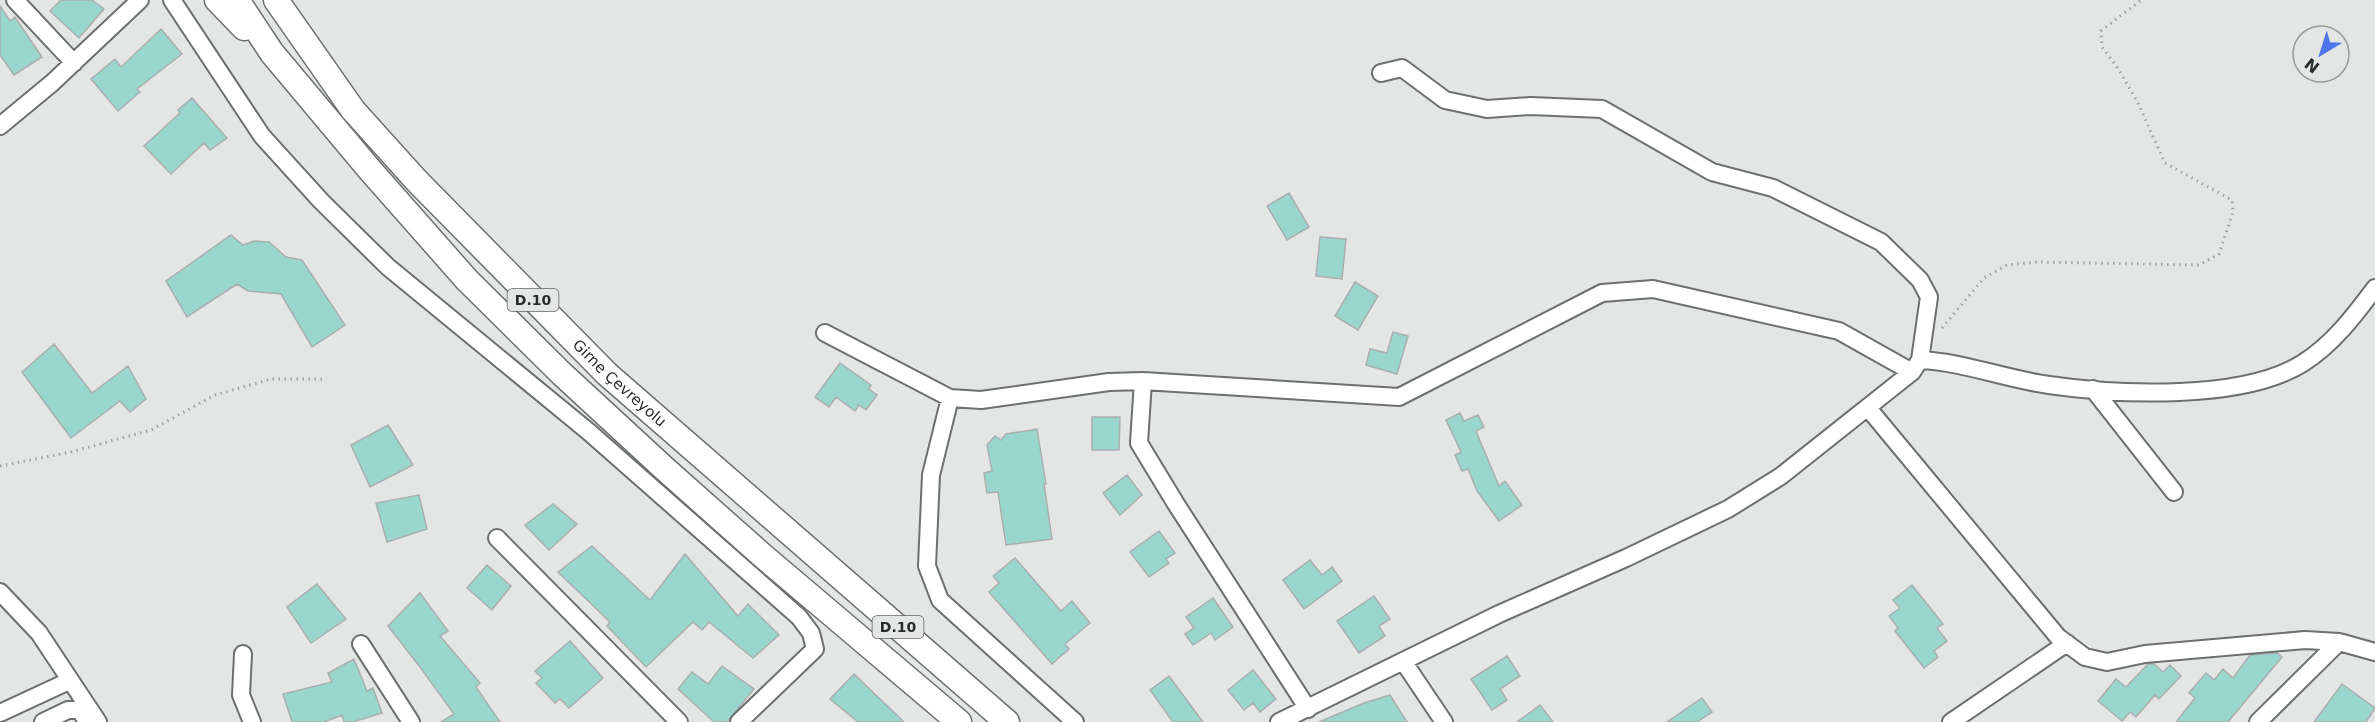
<svg xmlns="http://www.w3.org/2000/svg" width="2375" height="722" font-family="'DejaVu Sans',sans-serif">
  <rect width="100%" height="100%" fill="#e3e6e5"/>
  <path fill="#98d6ce" stroke="#abafae" stroke-width="1.5" d="M61,0h31l12,9 -25,29 -29,-27z
    M0,6l10,15 5,-4 27,40 -28,18 -14,-20z
    M161,29l21,25 -45,35 3,3 -22,19 -27,-32 24,-20 6,8z
    M192,98l35,40 -17,12 -6,-7 -33,31 -27,-28 36,-33 -2,-3z
    M1289,193l20,34 -22,13 -20,-34z
    M231,235l12,10 11,-4 15,1 17,15 16,3 43,65 -33,22 -31,-53 -33,-3 -11,-7 -50,33 -21,-36z
    M1320,237l26,2 -4,40 -26,-3z
    M1355,282l23,14 -20,34 -23,-14z
    M1393,332l15,4 -11,38 -31,-9 4,-16 17,4z
    M54,344l38,49 36,-27 18,33 -16,13 -10,-11 -49,37 -49,-66z
    M840,363l31,22 -2,4 8,6 -11,15 -7,-5 -4,6 -19,-14 -7,10 -14,-10z
    M1460,413l4,8 14,-6 6,12 -8,4 23,55 6,-5 17,24 -23,16 -22,-30 -9,-22 -6,2 -7,-16 6,-3 -15,-32z
    M1092,417h28l-1,33h-27z
    M388,425l25,40 -43,22 -19,-42z
    M1037,429l9,55h-2l8,55 -46,6 -8,-53 -11,1 -3,-20 8,-2 -5,-26 8,-9 6,4 5,-6z
    M1127,475l15,20 -22,20 -17,-22z
    M419,495l8,34 -40,13 -11,-39z
    M553,504l24,20 -28,26 -24,-25z
    M1159,531l16,22 -9,6 3,4 -20,14 -19,-25z
    M592,546l58,54 35,-46 53,62 10,-12 31,31 -26,23 -44,-36 -7,8 -9,-8 -47,45 -39,-41 3,-4 -52,-50z
    M1015,558l46,53 11,-10 18,22 -25,21 4,5 -17,15 -63,-72 10,-9 -6,-7z
    M1310,560l12,15 10,-8 10,14 -38,28 -21,-29z
    M487,565l24,21 -19,24 -25,-22z
    M317,584l29,35 -35,24 -24,-36z
    M1912,585l31,39 -6,4 10,13 -13,10 4,6 -14,11 -29,-37 3,-3 -9,-12 11,-8 -7,-8z
    M420,593l28,38 -8,5 40,47 -4,4 24,35h-59l13,-8 -34,-47 -32,-41z
    M1374,596l16,23 -11,7 6,10 -26,17 -22,-32z
    M1213,598l20,29 -18,13 -4,-7 -18,12 -8,-11 9,-6 -8,-11z
    M570,641l33,37 -34,30 -9,-9 -5,4 -19,-20 6,-5 -7,-7z
    M2277,653l5,4 -54,65h-52l19,-24 -6,-5 17,-20 8,7 9,-11 10,9 17,-23z
    M1507,656l13,20 -20,13 7,11 -15,10 -21,-31z
    M354,659l13,32 6,-3 9,25 -29,9h-9l-2,-7 -18,7h-32l-9,-28 49,-12 -4,-9z
    M2148,664h6l9,8 7,-7 11,11 -22,23 -4,-4 -19,22 -6,-5 -8,9 -24,-20 18,-22 10,8z
    M722,666l32,23 -27,33h-13l-36,-33 14,-17 16,12z
    M1253,670l23,29 -16,13 -7,-9 -9,7 -16,-20z
    M854,674l50,48h-46l-28,-23z
    M1169,676l34,46h-30l-23,-32z
    M2342,684l33,24 -9,14h-52z
    M1390,695l17,27h-88l45,-19z
    M1702,698l10,14 -15,10h-30z
    M1540,705l13,17h-36z"/>
  <g fill="none" stroke-linecap="round" stroke-linejoin="round">
    <g stroke="#6c706e" stroke-width="20">
      <path id="minor" d="M15,0l59,63
        M172,0l90,136 59,65 67,66 201,165 210,185 12,16 4,16 -76,73
        M1381,73l21,-5 43,32 42,9 44,-3 71,3 110,63 61,16 108,54 39,38 9,17 -9,63
        M0,126l52,-43 88,-83
        M825,333l125,65 31,2 128,-18 34,-1 256,16 203,-104 51,-4 186,42 73,41
        M1143,381l-4,62 37,61 132,205
        M2093,389l81,103
        M950,398l-19,77 -4,91 13,34 135,122
        M1868,408l190,229 27,20 22,5 38,-8 160,-14 34,2 36,10
        M497,538l182,184
        M0,592l39,41 59,89
        M361,644l50,78
        M243,654l-2,41 11,27
        M1403,661l41,61
        M0,713l69,-32
        M43,722l25,-12h12l7,12
        M1279,722l220,-108 127,-56 102,-49 53,-33 131,-104 8,-12c44,2 85,19 129,25 69,10 194,16 254,-22 30,-19 51,-47 72,-75
        M1951,722l116,-79
        M2258,722l81,-80"/>
    </g>
    <g stroke="#6c706e" stroke-width="27">
      <g id="highway">
        <path d="M217,0l27,28"/>
        <path d="M237,0l35,53 98,117 97,110 95,94 103,95 98,87 196,166"/>
        <path id="s1" d="M276,0l77,110 63,70 191,194 400,348"/>
      </g>
    </g>
    <path stroke="#a1a3a2" stroke-width="3" stroke-dasharray="1.5 4.5" stroke-linecap="butt" d="M1942,328l42,-50 23,-13 30,-3 162,3 20,-11 14,-42 -1,-12 -67,-37 -28,-62 -20,-34 -15,-20 -1,-16 40,-31
      M0,466l71,-14 80,-22 64,-35 56,-16h54"/>
    <use href="#minor" stroke="#fff" stroke-width="16"/>
    <use href="#highway" stroke="#fff" stroke-width="24"/>
  </g>
  <g text-anchor="middle" stroke-width="4.5" stroke-linejoin="round" paint-order="stroke">
    <g fill="#e3e6e5" stroke="#616362" stroke-width="1.5">
      <rect x="507.5" y="289" width="51" height="22" rx="4.5"/>
      <rect x="872.5" y="616" width="51" height="22" rx="4.5"/>
    </g>
    <g font-size="14" font-weight="bold" fill="#292b2a">
      <text x="533" y="305">D.10</text>
      <text x="898" y="632">D.10</text>
    </g>
    <g font-size="15" fill="#292b2a" stroke="#e3e6e5">
      <text dy="5" stroke="none"><textPath href="#s1" startOffset="516">Girne Çevreyolu</textPath></text>
    </g>
  </g>
  <g transform="translate(2321 54) rotate(218)"><circle r="28" fill="#e3e6e5" stroke="#999b9a" stroke-width="1.5"/>
  <path d="M0-4.5L10 22L0 15L-10 22Z" fill="#4e75e9"/>
  <text y="-9" font-size="16" font-weight="bold" text-anchor="middle" fill="#292b2a">N</text>
  </g>
</svg>
